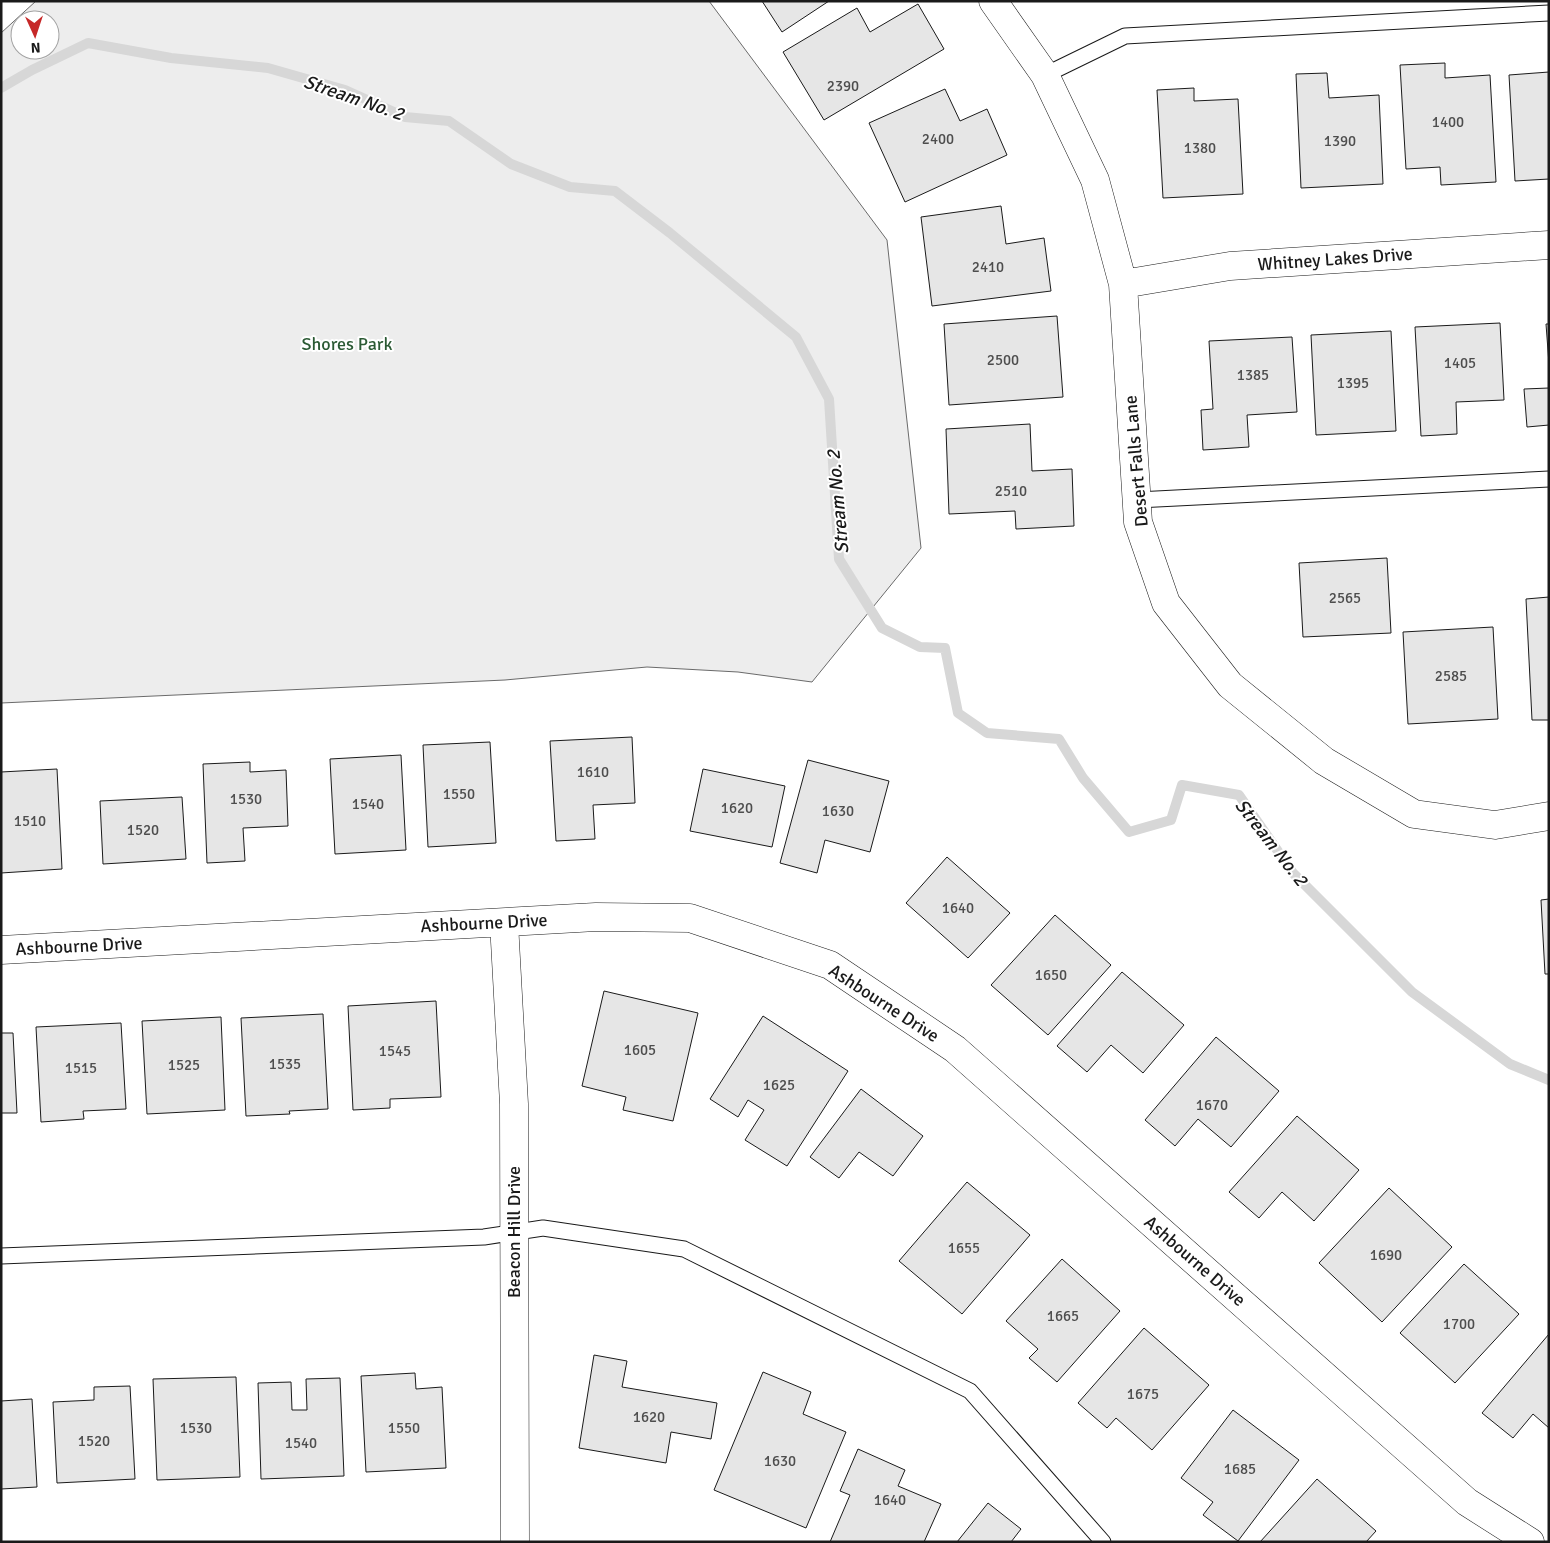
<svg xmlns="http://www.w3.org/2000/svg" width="1550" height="1543" font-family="Signika,sans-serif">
  <rect width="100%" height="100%" fill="#fff"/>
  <path fill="#ededed" stroke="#6a6a6a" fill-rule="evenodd" d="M36,1h673l178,239 34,308 -109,134 -74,-10 -91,-5 -142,13 -504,23v-670zM20,20h30v30h-30z"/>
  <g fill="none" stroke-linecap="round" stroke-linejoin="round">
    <path stroke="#d7d7d7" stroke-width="10" d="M1,88l31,-18 56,-27 83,15 97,10 77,22 60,27 44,4 62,43 59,23 45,4 55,42 126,104 33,62 10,160 43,69 38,19 25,1 13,65 29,20 72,6 24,39 46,54 42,-12 11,-35 57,10 54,78 119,119 98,72 39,16"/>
  </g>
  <path fill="#e6e6e6" stroke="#1a1a1a" d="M762,1h67l-47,31z
    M918,4l26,45 -120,71 -41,-68 74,-44 13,24z
    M1445,63v15l45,-3 6,107 -55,3 -1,-18 -34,2 -6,-104z
    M1549,72v107l-34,2 -6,-106z
    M1327,73l2,25 50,-3 4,89 -82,4 -5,-114z
    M1194,88v13l44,-2 5,95 -80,4 -6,-108z
    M945,89l15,32 27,-12 20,46 -102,47 -36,-79z
    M1001,206l5,38 38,-6 7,53 -119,15 -11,-89z
    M1057,316l6,81 -114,8 -5,-81z
    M1500,323l4,77 -48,2 1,32 -36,2 -6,-109z
    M1546,324h3v40z
    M1391,331l5,100 -80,4 -5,-100z
    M1292,337l5,75 -50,3 2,32 -46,3 -2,-40 12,-1 -4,-68z
    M1549,388v37l-22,2 -3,-38z
    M1030,424l2,47 40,-2 2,57 -58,3 -1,-18 -66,3 -3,-85z
    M1387,558l4,75 -88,4 -4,-74z
    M1549,597v123h-17l-6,-121z
    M1493,627l5,92 -90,5 -5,-92z
    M632,737l3,66 -42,2 2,34 -39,2 -6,-100z
    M490,742l6,101 -68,4 -5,-102z
    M401,755l5,95 -71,4 -5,-95z
    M808,760l81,21 -19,71 -45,-12 -8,33 -37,-10z
    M250,762v10l36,-2 2,56 -45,2 2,33 -38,2 -4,-99z
    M57,769l5,100 -61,4v-101z
    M703,769l82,17 -13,61 -82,-16z
    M182,797l4,62 -83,5 -3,-63z
    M947,857l63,56 -42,45 -62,-55z
    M1549,899v75h-4l-4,-74z
    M1055,915l56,50 -63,70 -57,-50z
    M1122,972l62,53 -41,48 -32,-28 -24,27 -30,-26z
    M604,991l94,22 -25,108 -50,-11 3,-13 -44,-11z
    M436,1001l5,96 -51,2v9l-37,2 -5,-104z
    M323,1014l5,95 -39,2 1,3 -44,2 -5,-98z
    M763,1016l85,55 -61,95 -42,-26 19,-30 -16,-10 -10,17 -28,-18z
    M221,1017l4,93 -78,4 -5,-93z
    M121,1023l5,86 -43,2 1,8 -43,3 -5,-95z
    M1,1033h12l4,80h-16z
    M1216,1037l63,54 -48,56 -33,-28 -23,27 -30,-26z
    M861,1089l62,47 -30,40 -34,-24 -20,26 -29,-21z
    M1297,1116l62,54 -45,51 -32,-29 -23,26 -30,-26z
    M967,1182l63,53 -68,79 -63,-53z
    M1389,1188l63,59 -70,75 -63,-59z
    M1062,1259l58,52 -63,71 -28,-24 9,-9 -32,-28z
    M1464,1264l55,50 -64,69 -55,-50z
    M1144,1328l65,57 -57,65 -36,-32 -9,10 -29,-25z
    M1549,1334v94l-16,-14 -20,24 -31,-25z
    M594,1355l33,6 -5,26 95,16 -6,36 -40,-7 -5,31 -87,-15z
    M763,1372l48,20 -8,22 43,18 -40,96 -92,-38z
    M415,1373l1,16 26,-2 4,81 -80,4 -5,-96z
    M236,1377l4,100 -83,3 -4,-101z
    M340,1378l4,98 -83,3 -3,-96 33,-1 1,28h15l-1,-31z
    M130,1386l5,93 -78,4 -4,-81 41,-2v-13z
    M32,1399l5,88 -36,2v-88z
    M1233,1410l66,50 -61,81 -35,-26 10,-13 -32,-24z
    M858,1449l47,21 -7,16 43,18 -17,38h-94l20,-47 -10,-4z
    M1317,1479l59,52 -10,11h-106z
    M988,1503l33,26 -10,13h-54z"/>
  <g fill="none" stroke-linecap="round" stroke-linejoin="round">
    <g stroke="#1a1a1a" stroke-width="17">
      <path id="lane" d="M1045,75l80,-39 424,-23
        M1137,500l412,-21
        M1,1256l483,-19 59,-9 141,21 286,142 133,151"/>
    </g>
    <g stroke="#1a1a1a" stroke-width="29">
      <path id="street" d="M993,1l52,74 50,105 28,104 15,238 28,81 64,82 94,76 90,53 81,11 54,-9
        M1123,284l107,-18 319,-21
        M504,923l10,181 1,438
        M1,950l595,-33 94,1 140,47 125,84 512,453 63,40"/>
    </g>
    <use href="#lane" stroke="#fff" stroke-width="15"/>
    <use href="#street" stroke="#fff" stroke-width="28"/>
  </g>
  <g text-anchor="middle" stroke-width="4" stroke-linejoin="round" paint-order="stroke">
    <g font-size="15" fill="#4d4d4d">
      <text x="843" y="91">2390</text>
      <text x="1448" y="127">1400</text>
      <text x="938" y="144">2400</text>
      <text x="1340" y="146">1390</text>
      <text x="1200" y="153">1380</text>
      <text x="988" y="272">2410</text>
      <text x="1003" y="365">2500</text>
      <text x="1460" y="368">1405</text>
      <text x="1253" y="380">1385</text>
      <text x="1353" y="388">1395</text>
      <text x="1011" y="496">2510</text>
      <text x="1345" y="603">2565</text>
      <text x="1451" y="681">2585</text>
      <text x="593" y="777">1610</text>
      <text x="459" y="799">1550</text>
      <text x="246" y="804">1530</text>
      <text x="368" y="809">1540</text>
      <text x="737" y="813">1620</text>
      <text x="838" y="816">1630</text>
      <text x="30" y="826">1510</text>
      <text x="143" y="835">1520</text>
      <text x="958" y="913">1640</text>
      <text x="1051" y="980">1650</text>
      <text x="640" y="1055">1605</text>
      <text x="395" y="1056">1545</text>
      <text x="285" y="1069">1535</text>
      <text x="184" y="1070">1525</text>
      <text x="81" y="1073">1515</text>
      <text x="779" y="1090">1625</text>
      <text x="1212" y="1110">1670</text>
      <text x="964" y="1253">1655</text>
      <text x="1386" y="1260">1690</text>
      <text x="1063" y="1321">1665</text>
      <text x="1459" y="1329">1700</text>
      <text x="1143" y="1399">1675</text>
      <text x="649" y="1422">1620</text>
      <text x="196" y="1433">1530</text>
      <text x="404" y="1433">1550</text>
      <text x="94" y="1446">1520</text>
      <text x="301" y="1448">1540</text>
      <text x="780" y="1466">1630</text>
      <text x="1240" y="1474">1685</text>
      <text x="890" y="1505">1640</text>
    </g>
    <g font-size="18" fill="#1a1a1a" stroke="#fff">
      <text transform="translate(1335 259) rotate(-4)" y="6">Whitney Lakes Drive</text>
      <text transform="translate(1136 461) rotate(-95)" y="6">Desert Falls Lane</text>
      <text transform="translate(484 923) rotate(-3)" y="6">Ashbourne Drive</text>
      <text transform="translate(79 946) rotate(-3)" y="6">Ashbourne Drive</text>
      <text transform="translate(884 1003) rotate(33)" y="6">Ashbourne Drive</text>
      <text transform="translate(514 1232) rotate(-90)" y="6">Beacon Hill Drive</text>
      <text transform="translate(1195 1261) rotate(41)" y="6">Ashbourne Drive</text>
    </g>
    <g font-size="18" fill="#2b5a34" stroke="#fff">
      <text x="347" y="350">Shores Park</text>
    </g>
    <g font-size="19" font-style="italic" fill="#1a1a1a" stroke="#fff">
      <text transform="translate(354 97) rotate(19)" y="7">Stream No. 2</text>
      <text transform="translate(837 502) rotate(-95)" y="7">Stream No. 2</text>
      <text transform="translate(1272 842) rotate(52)" y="7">Stream No. 2</text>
    </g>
  </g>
  <rect width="1550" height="1543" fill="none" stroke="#1a1a1a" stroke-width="5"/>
  <g transform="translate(35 35) rotate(177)"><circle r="24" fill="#ffffff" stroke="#a3a3a3"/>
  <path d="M0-4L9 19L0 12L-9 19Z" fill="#c62828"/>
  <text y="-8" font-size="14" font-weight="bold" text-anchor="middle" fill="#1a1a1a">N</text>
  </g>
</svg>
